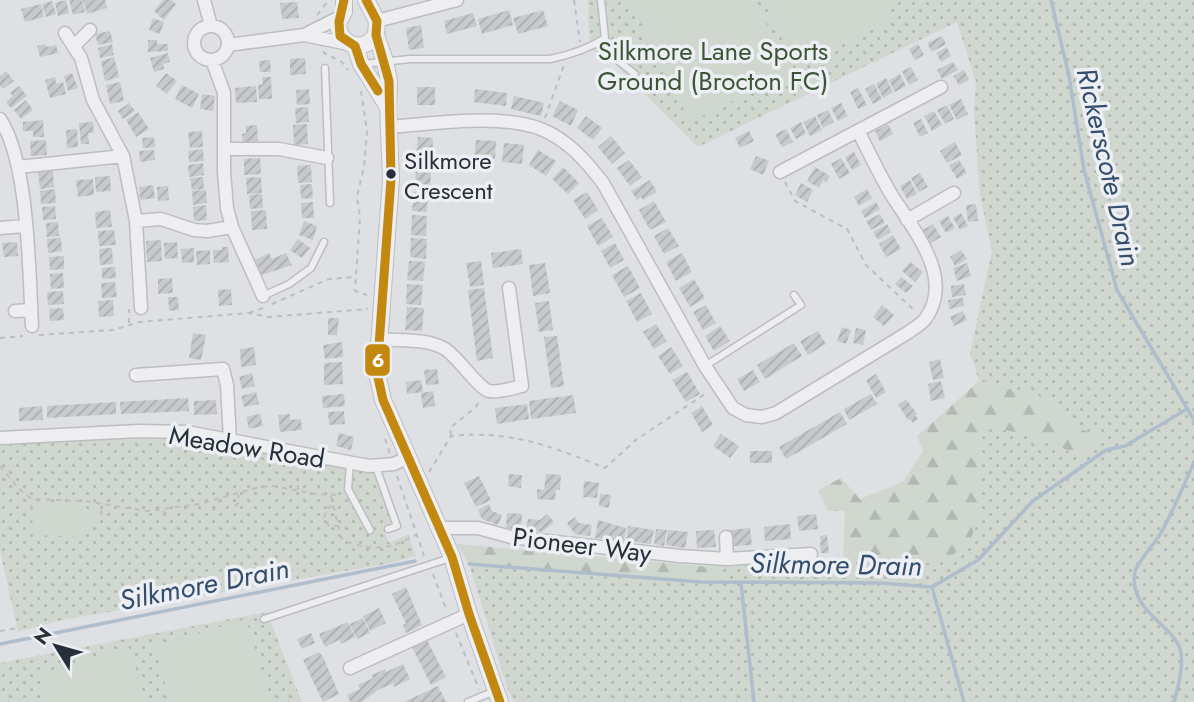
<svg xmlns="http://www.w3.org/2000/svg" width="1194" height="702" font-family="Jost,sans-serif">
  <defs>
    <pattern id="green-dots" width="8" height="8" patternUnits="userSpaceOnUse" patternTransform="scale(1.75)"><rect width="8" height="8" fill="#cfd7cf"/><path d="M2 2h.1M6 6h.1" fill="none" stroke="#b2b9b3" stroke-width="1.8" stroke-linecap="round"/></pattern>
    <pattern id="forest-firs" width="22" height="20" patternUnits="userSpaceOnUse" patternTransform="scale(1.75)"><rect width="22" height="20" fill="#cfd7cf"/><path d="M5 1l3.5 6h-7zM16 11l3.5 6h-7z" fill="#b2b9b3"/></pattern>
    <pattern id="building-hatch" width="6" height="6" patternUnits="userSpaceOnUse" patternTransform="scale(1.75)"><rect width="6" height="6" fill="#c7c9cb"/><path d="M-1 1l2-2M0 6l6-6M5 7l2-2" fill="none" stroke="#abadaf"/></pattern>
  </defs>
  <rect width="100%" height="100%" fill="#dee0e3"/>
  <path fill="url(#green-dots)" d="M588,0h606v702h-680l-7,-15 -38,-123 269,19 -36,-17 141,-6 66,5 70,-99 3,-37 6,-3 38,9 54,20 14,-20 -29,-14 -12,-21 -74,-19 -9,-28 22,-102 -12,-56 -6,-84 2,-29 -19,-60 -259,125 -83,-83 -25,-16z
    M87,438h101l186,34 19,50 -10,4 6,17 19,-9 8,22 -30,8 -329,57 -39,11 -18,-81v-108z
    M267,612l35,90h-302v-39z"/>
  <path fill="url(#forest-firs)" d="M979,381l74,19 12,21 29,14 6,5 -19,15 -55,-20 -38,-9 -6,3 -3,37 1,47 -10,28 -25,20 -36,4 -66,-5 2,-49h-17l-10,-21 23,-12 19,21 43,-17 20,-31 -6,-15z
    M457,544l245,22 39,17 -272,-19z"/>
  <path fill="#cfd7cf" d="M630,0h125l36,73 -101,49z
    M763,0h123l9,18 -99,50z
    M33,501l53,3v8l13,1v13h-14v11l-53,-2z
    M246,619l25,83h-100l-17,-55z
    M129,647l17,55h-100l-8,-28z"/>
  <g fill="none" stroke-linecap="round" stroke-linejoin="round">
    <path stroke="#aebecd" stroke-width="3.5" d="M1051,0l18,76 15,94 33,120 77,130
      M469,564l232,18 179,1 52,4 46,-27 55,-59 73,-51 19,-4 62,-37
      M741,583l13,119
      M932,587l32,115
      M0,644l415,-83
      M1174,702c4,-15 9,-32 7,-48 -2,-27 -54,-42 -46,-82 3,-12 21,-29 27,-41 12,-22 22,-46 32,-69"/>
  </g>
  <path fill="url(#building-hatch)" d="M66,0l3,13 -11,3 -3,-13z
    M69,0h13l3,12 -12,3z
    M83,0h22l2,8 -20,6z
    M163,0h8l5,4 -12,16 -10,-9z
    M52,1l4,13 -10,3 -4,-13z
    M297,2l2,16 -17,1 -2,-16z
    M41,4l3,13 -19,5 -4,-13z
    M509,10l4,15 -31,9 -4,-15z
    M543,10l5,16 -30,8 -5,-16z
    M473,13l4,13 -30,8 -3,-13z
    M153,18l11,4 -4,12 -11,-4z
    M421,25l3,23 -15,2 -3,-22z
    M110,31l3,11 -15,3 -3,-11z
    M942,36l4,8 -14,8 -5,-9z
    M148,40h9v4h11v7l-20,1z
    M46,44v3l10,-2 2,8 -18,4 -3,-11z
    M112,44l2,11 -14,3 -2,-10z
    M918,44l6,11 -9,5 -6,-11z
    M947,47l4,9 -10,6 -5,-9z
    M168,53l2,9 -7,2 1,5 -10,3 -4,-14z
    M114,57l5,20 -14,4 -4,-20z
    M305,58l1,16 -16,1v-16z
    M270,60l1,12h-11l-1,-11z
    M953,62l5,8 -16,9 -5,-9z
    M911,67l7,13 -9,5 -7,-14z
    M964,70l5,10 -10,5 -6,-9z
    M6,71l8,10 -11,8 -3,-3v-10z
    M72,73l6,15 -10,3 -4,-15z
    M166,73l11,8 -10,13 -11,-8z
    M900,74l6,12 -11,6 -6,-12z
    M55,77l1,7 7,-2 3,12 -16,4 -5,-18z
    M262,77h9l1,22h-13l-1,-14 5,-1z
    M886,78l7,14 -10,6 -7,-14z
    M120,82l4,19 -14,3 -4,-19z
    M874,84l8,15 -9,5 -8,-15z
    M182,85l17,9 -7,14 -17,-9z
    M19,86l8,10 -16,12 -5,-6 7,-6 -3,-3z
    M256,86l1,16 -21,1 -1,-15z
    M417,87h18v18h-18z
    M858,88l9,17 -9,4 -8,-17z
    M309,89l1,15 -13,1 -1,-15z
    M475,89l32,4 -1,13 -32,-4z
    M202,94l13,2 -2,15 -13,-2z
    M514,96l30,7 -3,13 -30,-7z
    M961,99l7,15 -11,6 -8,-15z
    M26,100l7,10 -12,9 -7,-9z
    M560,101l18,9 -7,16 -19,-10z
    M129,103l6,8 -12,8 -5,-8z
    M841,103l7,13 -10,5 -7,-13z
    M947,105l7,14 -9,5 -8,-14z
    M308,107l1,15 -13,1 -1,-15z
    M828,110l6,12 -11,6 -6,-13z
    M934,111l8,14 -10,6 -8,-15z
    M138,112l11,17 -13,8 -10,-17z
    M586,116l16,12 -9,12 -16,-12z
    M815,116l7,14 -12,6 -7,-14z
    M921,119l7,14 -8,4 -7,-14z
    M43,120l1,17h-11v-6h-10v-9z
    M93,122l1,11h-6l1,11h-8l-2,-21z
    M801,122l5,12 -10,5 -6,-11z
    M307,124l1,20 -14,1 -1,-20z
    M888,124l5,10 -13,7 -5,-10z
    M257,125l1,16 -15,2 -1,-9 4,-1v-7z
    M77,129l1,18 -11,1 -1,-18z
    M786,129l7,13 -11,5 -7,-13z
    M202,131l1,16 -13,1 -2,-16z
    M749,131l5,10 -14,7 -5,-10z
    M611,136l14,17 -13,11 -14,-17z
    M154,137l1,10 -12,1 -1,-10z
    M418,137l15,1 -1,21 -16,-1z
    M46,140l1,15 -16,1 -1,-15z
    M476,140l20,1 -1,18 -21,-1z
    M955,142l7,13 -15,8 -7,-12z
    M504,143l20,2 -2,19 -20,-2z
    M203,149l1,12 -15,1 -1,-11z
    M154,150l1,10 -15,2 -1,-11z
    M538,150l18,11 -10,15 -17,-11z
    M854,152l7,13 -9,5 -7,-13z
    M756,156l13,5 -6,14 -13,-6z
    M260,158l1,16 -17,1v-16z
    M841,158l9,15 -11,6 -8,-15z
    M629,160l13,17 -12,9 -13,-18z
    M959,160l8,13 -10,6 -8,-14z
    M203,163l1,12 -15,2 -1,-12z
    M311,165l1,17 -14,1 -1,-17z
    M416,167l15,2 -1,18 -15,-1z
    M563,167l16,16 -11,11 -16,-15z
    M815,167l15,9 -4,6 -3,-2 -4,8 -12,-7z
    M53,171l1,16 -14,2 -2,-17z
    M920,173l8,14 -9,5 -8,-14z
    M110,176l1,15 -15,1 -1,-15z
    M203,177l1,12 -12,1 -2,-12z
    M261,177l1,16 -15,1 -1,-16z
    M93,179l1,16 -16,2 -2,-17z
    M650,180l7,12 -14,8 -2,-3 -4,3 -6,-9z
    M910,180l7,14 -10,5 -7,-13z
    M801,183l12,7 -6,12 -12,-7z
    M312,184l1,14 -12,1 -1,-14z
    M153,185l2,13 -15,2 -1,-13z
    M168,186l1,14 -11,1 -1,-14z
    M55,189l1,14 -15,1 -1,-13z
    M867,189l5,9 -13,8 -5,-9z
    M206,190l1,13 -14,2 -1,-14z
    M414,192l14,1 -1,19 -15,-1z
    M587,192l11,18 -13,9 -12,-19z
    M262,194l1,14 -13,1 -1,-14z
    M654,201l12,21 -16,8 -11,-20z
    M313,202l1,16h-12l-1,-15z
    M876,202l4,7 -15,9 -4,-7z
    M976,204l2,17 -10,1 -2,-17z
    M206,205l1,15 -13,1 -1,-14z
    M55,206l1,13 -13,1 -1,-13z
    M110,210l2,17 -16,1 -1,-16z
    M266,210l1,19 -15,1 -1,-19z
    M961,213l7,13 -8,4 -7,-12z
    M880,214l5,9 -14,7 -5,-9z
    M412,215l15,1 -1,20 -15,-1z
    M948,216l7,12 -9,5 -7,-12z
    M602,218l11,19 -15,9 -11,-20z
    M304,221l13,5 -4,14 -14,-5z
    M58,222l1,14 -12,1 -1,-14z
    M887,224l4,8 -13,8 -5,-8z
    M933,224l8,13 -10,6 -8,-13z
    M668,228l11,18 -15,8 -10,-18z
    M114,230l2,15 -17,1 -1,-15z
    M893,235l8,14 -15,8 -7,-13z
    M61,238l1,13 -14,2 -1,-14z
    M411,238l16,1 -1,20 -16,-2z
    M298,239l12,9 -8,10 -12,-8z
    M161,240l1,21 -15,1 -1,-21z
    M17,242l1,14 -14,1 -2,-14z
    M177,242l1,16 -13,1 -1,-16z
    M615,243l9,17 -14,8 -9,-17z
    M222,247h6l1,15 -15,1 -1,-13h9z
    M112,248l1,16 -13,1 -1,-16z
    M194,248v14l-12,1 -1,-14z
    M521,249l2,15 -30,4 -2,-15z
    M210,250v14l-13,1 -1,-14z
    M961,250l6,9 -12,7 -5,-9z
    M269,253l3,6 14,-6 6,12 -30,10 -7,-15z
    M682,253l10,19 -16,9 -10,-19z
    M64,256v13l-14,1 -1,-13z
    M409,261l16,1 -2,19 -16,-1z
    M481,261l3,24 -14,2 -4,-24z
    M910,262l13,10 -8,10 -13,-11z
    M545,263l5,30 -17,3 -4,-31z
    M967,263l4,13 -14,5 -4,-13z
    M628,266l12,22 -16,9 -12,-22z
    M115,267l1,11 -14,1v-11z
    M63,273l1,15 -13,1 -1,-15z
    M901,277l12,9 -7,7 -11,-9z
    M172,278l1,15 -15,1v-15z
    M694,279l11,19 -15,9 -11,-19z
    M115,282l2,15 -15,1 -1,-15z
    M407,284l16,1 -2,20 -15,-1z
    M964,284l2,11 -14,2 -1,-11z
    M484,288l9,70 -16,3 -9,-71z
    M231,289l1,16 -13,1 -1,-16z
    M63,291l1,13 -16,1 -1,-13z
    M641,293l11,21 -15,8 -11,-21z
    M168,297h10l1,13 -10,1z
    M963,298l1,8 -15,3 -1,-9z
    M113,300l1,16 -15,1 -1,-16z
    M549,301l4,29 -14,2 -4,-29z
    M706,305l10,18 -13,7 -10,-18z
    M882,305l12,10 -10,11 -11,-9z
    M407,307l17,1 -2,23 -17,-1z
    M63,308l1,12 -14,1 -1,-12z
    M963,311l4,9 -13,6 -4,-9z
    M328,318h11l-2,17h-9z
    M656,324l11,17 -13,8 -11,-17z
    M720,326l10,15 -16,10 -9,-15z
    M842,327l9,3 -5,14 -9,-3z
    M856,328l10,2 -3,15 -10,-2z
    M818,331l8,13 -18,11 -8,-14z
    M193,333l13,2 -5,25 -12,-2z
    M557,336l7,50 -13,2 -7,-51z
    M342,342l1,15 -18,2 -2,-14z
    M794,343l8,13 -37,23 -8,-14z
    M254,347l2,18 -15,2 -1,-18z
    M671,347l12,19 -13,8 -12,-18z
    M940,359l4,19 -11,2 -4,-18z
    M342,362l1,22 -19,1v-22z
    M437,369l2,15 -13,1 -2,-15z
    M753,370l7,12 -16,9 -7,-12z
    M687,372l13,22 -14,8 -14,-22z
    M252,373l3,13 -13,3 -3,-12z
    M876,374l10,18 -10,6 -10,-18z
    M421,380l2,12 -16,2 -1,-12z
    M941,381l4,17 -14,3 -3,-17z
    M433,391l2,15 -12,2 -2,-15z
    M256,392l3,12 -15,3 -3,-11z
    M344,394l1,12 -22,2 -1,-12z
    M871,394l6,10 -28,16 -5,-11z
    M573,395l3,18 -45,6 -2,-18z
    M188,398l1,13 -68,3 -1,-12z
    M906,399l11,15 -2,1 3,4 -5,4 -3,-4 -2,1 -10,-15z
    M216,400l1,14 -23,1v-14z
    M116,402v12l-69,4v-12z
    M527,404l2,15 -32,5 -2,-16z
    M42,406l1,14 -24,1v-13z
    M702,406l11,19 -11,7 -11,-19z
    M344,411l1,13 -16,1 -1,-13z
    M840,412l7,12 -61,35 -7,-12z
    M260,414l3,12 -14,3 -3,-12z
    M290,414v6l11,-1 1,11 -22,2 -2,-17z
    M339,433l15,4 -3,13 -15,-4z
    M721,434l18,12 -9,12 -17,-12z
    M750,451h22v12h-22z
    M509,474l13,1 -1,13 -13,-2z
    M546,474l15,1 -1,15h-4l-1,10 -18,-1v-10l7,1z
    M479,476l12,24 -15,7 -12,-24z
    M584,481l15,2 -2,15 -14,-1z
    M600,494l11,1 -2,13 -10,-2z
    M489,504l3,7 10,4 -4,10 -16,-6 -4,-9z
    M507,513l15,1 -1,16 -15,-2z
    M547,514l7,8 -12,10 -16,-2 2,-11 12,1z
    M816,514l2,15 -19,2 -2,-15z
    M575,517l4,6 13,2 -2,11 -15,-2 -8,-11z
    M598,520l28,8 -2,13 -29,-3z
    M790,524l1,15 -26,2 -1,-14z
    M628,526l26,4 -3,14 -25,-3z
    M750,528l2,17 -20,1 -2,-16z
    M656,529l11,1 -3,16 -10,-2z
    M668,530l20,2 -3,16 -19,-3z
    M714,530l2,17 -19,1 -1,-17z
    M827,535l2,18h-8l-1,-17z
    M406,587l16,38 -16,8 -3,-8 3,-1 -14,-30z
    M379,608l7,15 -16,8 -7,-15z
    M363,618l7,15 -13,6 -7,-15z
    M348,622l7,15 -14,7 -2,-4 -14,7 -6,-13z
    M311,633l4,10 -13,6 -5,-10z
    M427,640l19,37 -15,8 -19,-38z
    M319,652l4,5 16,37 -16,8 -20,-42z
    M403,664l7,15 -16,8 -1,-4 -15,7 -16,12h-12l-3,-7 13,-6 -2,-4 15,-7 -1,-3 13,-6 1,3z
    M438,686l8,16h-42z"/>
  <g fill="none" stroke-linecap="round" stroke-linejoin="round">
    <g stroke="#bcbec1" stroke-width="9">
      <path id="service" d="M597,44l38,30
        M363,64l47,-5h140c20,-4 38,-10 55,-21l-4,-38
        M325,68l5,135
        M263,296l26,-12 22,-16 13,-26
        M705,366l96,-61 -7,-10
        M350,464l-2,25 22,41
        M376,467l21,59 -9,3
        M264,619l186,-61
        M468,702l27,-11"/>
    </g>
    <g stroke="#bcbec1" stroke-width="15">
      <path id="minor" d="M204,0l7,26
        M377,21l80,-21
        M194 43a17 17 0 1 1 34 0a17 17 0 1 1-34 0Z
        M65,33l16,25 12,42 30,56 13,65 5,87
        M304,35l45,9
        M75,45l15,-15
        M228,45l76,-10 36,-18
        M212,60l12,33v79l3,36 5,19 31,69
        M0,119c29,44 29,153 32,207
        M389,127c45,-3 109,-14 152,2 27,11 45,32 62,54l102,183 28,42 13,7 16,2 14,-4 133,-81c5,-4 13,-8 17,-14 29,-41 -14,-90 -35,-124 -12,-20 -22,-42 -33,-63
        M225,149h54l48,9
        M18,167l105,-11
        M780,172l161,-85
        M907,220l47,-27
        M136,221l25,-2 33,11 13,1 25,-4
        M0,228l25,-2
        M15,311l16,-1
        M379,339c21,2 48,-1 66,10 13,8 33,39 44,42 9,2 24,-3 33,-5l-13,-98
        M136,375l87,-6 4,16 3,55
        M0,438l139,-7 48,1 182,34 25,-2 14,-7
        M438,528h40l33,9 169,19 47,3 84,-5
        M726,537l1,22
        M350,668l119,-54"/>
    </g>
    <g stroke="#bcbec1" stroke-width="18">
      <path id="tertiary" d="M344,0v12l-6,11c1,22 24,31 38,12
        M366,0l11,21 -1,14 9,26 4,20 -1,26 3,72 -14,194 6,27 69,157 17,57 31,88
        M355,46l6,18 27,43"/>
    </g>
    <path stroke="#bcbfc2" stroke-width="2" stroke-dasharray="5 5" stroke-linecap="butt" d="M574,0l6,42
      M317,15l12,-15
      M324,51v2l18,9 6,8
      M361,91l6,40 -3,36 -7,29 3,21 -5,74 12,4
      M545,118l19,-53
      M785,182l10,19 52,28 19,36 50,47
      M272,304l57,-25 25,-2
      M249,313l14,-5
      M129,323v-14
      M39,335l74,-5 27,-8 108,-9 20,4 100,-8
      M0,338l23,-2
      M451,435l-1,-7 26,-21 3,-6
      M385,439l5,15
      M0,466l19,23 13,10 53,2 62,10 53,-7 59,-17 14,-1 42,8 25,1
      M429,472l22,-36c60,-6 100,10 154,32l32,-29 71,-47
      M397,476l27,80
      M298,490v-12
      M331,496l10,41c4,6 8,5 14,7 22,8 41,2 61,-9
      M235,506l4,-3 -1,-8
      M332,506l-5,3 -3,9 5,8h8
      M31,510l1,-10
      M163,511l5,6
      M213,511l7,-11
      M101,515l1,-10
      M433,574l14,37
      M0,631l17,-3
      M456,633l23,56"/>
    <use href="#service" stroke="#eeeef0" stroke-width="6"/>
    <use href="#minor" stroke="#eeeef0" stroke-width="12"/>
    <use href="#tertiary" stroke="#eeeef0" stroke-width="16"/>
    <g stroke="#eceff3" stroke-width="14">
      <path id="bus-1" d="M344,0l-5,22 1,14 15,10 6,18 17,27
        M366,0l11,21 -1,14 13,46 2,98 -14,194 6,27 69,157 17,57 31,88"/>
    </g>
    <use href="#bus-1" stroke="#c3880f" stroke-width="9"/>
  </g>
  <circle fill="#272f3b" stroke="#eceff3" stroke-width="2.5" cx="391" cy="174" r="6"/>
  <g text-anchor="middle" stroke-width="7" stroke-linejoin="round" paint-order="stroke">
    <g font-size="24" fill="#272f3b" stroke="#eceff3" text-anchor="start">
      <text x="404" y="169">Silkmore<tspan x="404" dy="30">Crescent</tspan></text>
    </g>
    <g font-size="26" fill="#3c5536" stroke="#eceff3">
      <text x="713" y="60">Silkmore Lane Sports<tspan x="713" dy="30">Ground (Brocton FC)</tspan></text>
    </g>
    <g font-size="26" fill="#272f3b" stroke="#eceff3">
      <text transform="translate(247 447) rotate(9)" y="9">Meadow Road</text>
      <text transform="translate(582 545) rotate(7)" y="9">Pioneer Way</text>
    </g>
    <g font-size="28" font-style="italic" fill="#354e6b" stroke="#eceff3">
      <text transform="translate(1109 167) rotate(77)" y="10">Rickerscote Drain</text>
      <text transform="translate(836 564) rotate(1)" y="10">Silkmore Drain</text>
      <text transform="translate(204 584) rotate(-11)" y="10">Silkmore Drain</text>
    </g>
  </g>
  <rect stroke="#eceff3" stroke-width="2.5" x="364" y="343" width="27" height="34" rx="7" fill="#c3880f"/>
  <g font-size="19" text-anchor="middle" font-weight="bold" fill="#fff">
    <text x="378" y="367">6</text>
  </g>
  <g transform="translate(56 646) rotate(307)" stroke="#eceff3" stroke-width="5" paint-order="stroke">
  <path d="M0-5L12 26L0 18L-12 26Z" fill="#272f3b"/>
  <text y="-10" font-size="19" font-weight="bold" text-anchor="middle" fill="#272f3b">N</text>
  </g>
</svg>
